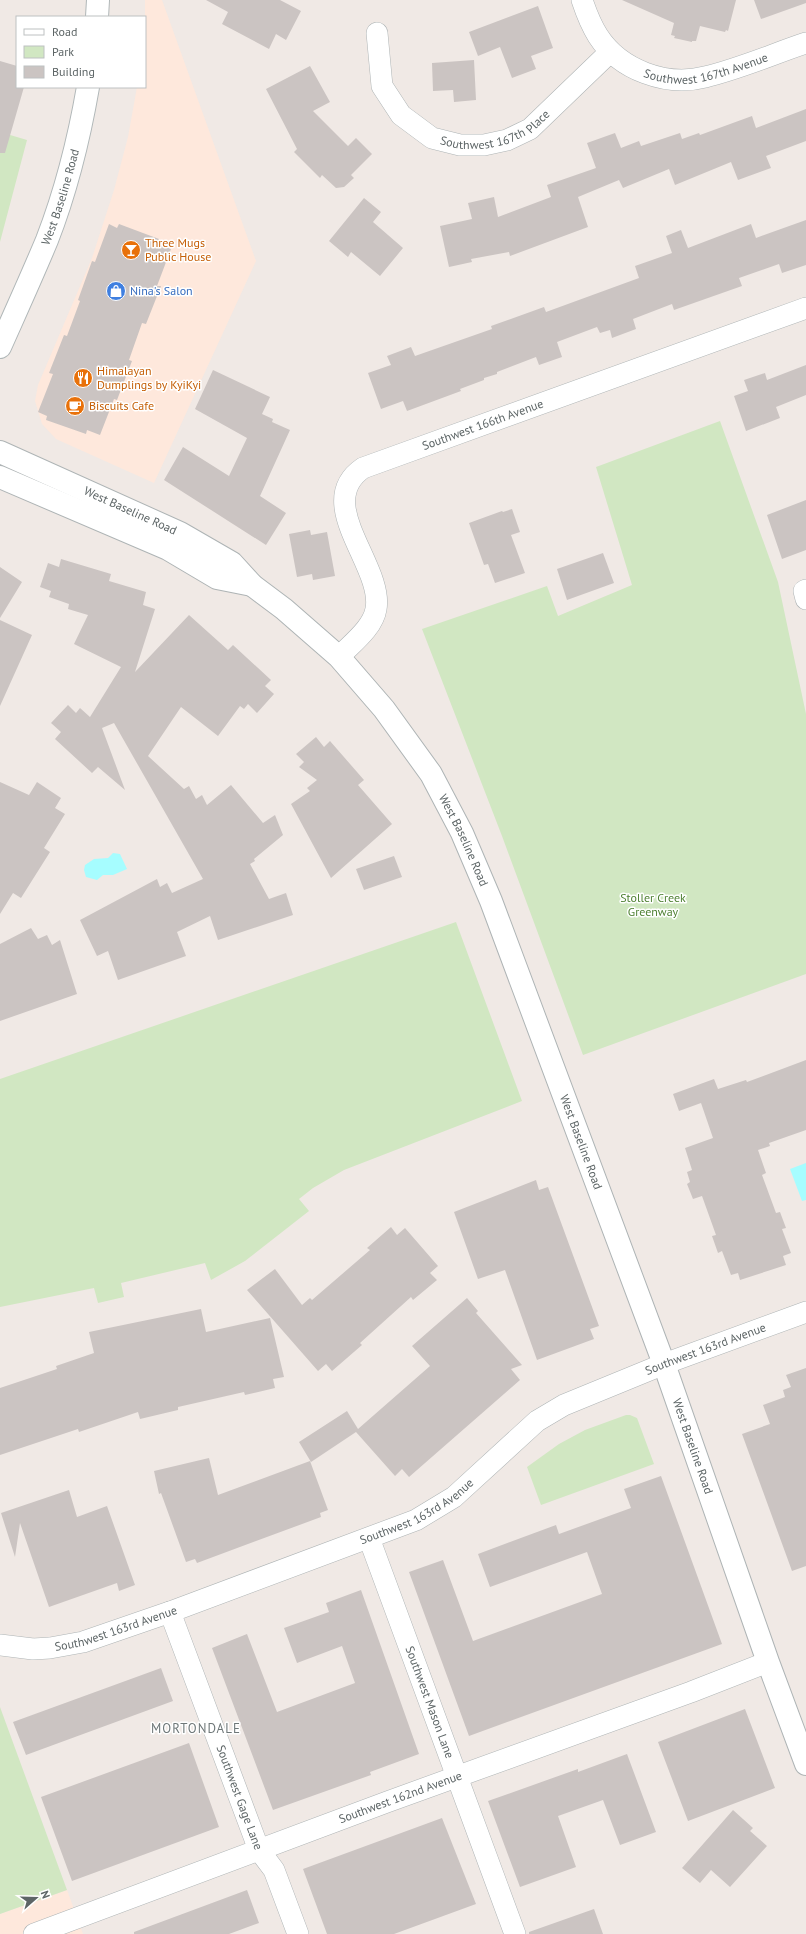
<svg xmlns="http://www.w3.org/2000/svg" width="806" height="1934" font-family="'PT Sans',sans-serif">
  <rect width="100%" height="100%" fill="#f0e9e5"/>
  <path fill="#fee8dc" d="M145,0h17l94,261 -102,222 -98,-44 -14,-15 -7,-23 3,-16 54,-127 22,-68 14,-53 9,-50h8z
    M67,1890l16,44h-83v-20z"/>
  <path fill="#d1e7c2" d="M0,132l27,8 -27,102z
    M720,421l58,161 28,132v260l-223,81 -81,-219 -80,-207 125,-43 11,30 74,-31 -36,-118z
    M456,922l66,179 -178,69 -31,18 -14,11 10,12 -64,50 -34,19 -6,-17 -84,20 3,14 -26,6 -4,-15 -94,19v-228z
    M626,1415h4l7,3 17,46 -113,41 -14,-38 32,-23 26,-14z
    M0,1707l67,183 -67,24z"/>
  <path fill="#a6fdff" d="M113,853l7,1 7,15 -14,6h-10l-6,5 -11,-3 -2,-7 1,-5 9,-6 14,-1z
    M806,1163v37l-4,1 -12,-32z"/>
  <path fill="#cbc4c2" d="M206,0h74l21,11 -15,29 -10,-6 -7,15 -47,-25 6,-12z
    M622,0h114l-8,31 -2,-1 -1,2 -25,-6 -4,15h-4v1l-18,-4 1,-2 -4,-1 3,-12z
    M754,0h52v3l-45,16z
    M538,6l15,42 -22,8 5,13 -24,9 -12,-31 -22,9 -9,-24z
    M474,60l2,40 -22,2 -1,-12 -20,1 -1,-28z
    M0,61l17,5v21h7l-19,66h-5z
    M310,66l20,36 -17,9 35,35 8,-8 16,16 -21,21 3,3 -10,9 -8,1 -14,-13 -2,3 -26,-26 3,-3 -31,-60z
    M806,109v32l-40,15 5,12 -33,12 -7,-18 -56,23 -6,-16 -46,19 -4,-8 -41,17 10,30 -78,29 -1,-4 -38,7 1,3 -23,5 -9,-41 32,-7 -4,-16 26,-6 4,20 53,-20 -4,-12 49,-17 -9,-25 28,-10 6,15 18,-7 2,5 39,-13 2,6 17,-6 1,2 52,-19 4,12z
    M364,198l17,14 -8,10 30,26 -23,28 -29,-24 -3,5 -19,-16z
    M806,220v45l-24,8 -3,-9 -40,14 3,8 -68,24 -2,-6 -39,15 3,10 -24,9 -2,-8 -10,3 -3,-6 -40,15 5,15 -23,8 -3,-8 -39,15v2l-13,4v2l-24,9 1,2 -54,20 -4,-10 -22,8 -13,-36 23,-8 -4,-9 24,-9 4,9 77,-27 -1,-3 53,-19 2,5 93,-34 -4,-12 37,-13 -6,-17 15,-6 7,18 63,-24 5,14z
    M109,224l8,4 2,-4 40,15 -2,5 14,5 -14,37h4l-15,38 -4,-1 -13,37 3,1 -15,39 -3,-1 -14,36 -13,-5 -1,4 -40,-14 1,-4 -9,-4 15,-38 -4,-1 15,-38 3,1 13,-35 -2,-1 14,-39 3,1z
    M806,365v30l-30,12 4,11 -34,13 -12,-35 14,-5 -4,-11 21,-7 2,7z
    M213,370l57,27 -8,17 11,5 -1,3 18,8 -30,66 26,17 -20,32 -102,-65 19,-33 46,29 18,-38 -52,-29z
    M806,500v50l-24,9 -15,-44z
    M512,509l8,23 -9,3 14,38 -30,10 -7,-19 -4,1 -15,-42 33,-12 1,1z
    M310,530l1,5 16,-3 8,44 -22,4 -1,-6 -15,3 -8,-43z
    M603,553l11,30 -47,17 -10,-31z
    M61,559l50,15 -2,7 37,11 -3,13 12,4 -20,63 54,-57 39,35 5,-5 38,35 -6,6 9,8 -17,19 -9,-9 -4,5 -4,-3 -22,30 -37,-29 -33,49 36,33 5,-3 7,13 6,-4 5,10 24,-20 32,38 12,-8 8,20 -29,24 1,2 -5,3 19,35 17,-6 7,22 -75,25 -8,-24 -33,16 9,24 -68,24 -10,-29 -11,5 -17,-36 77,-41 3,8 7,-4 5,10 31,-14 -89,-156 -12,5 23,62 -27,-23 -6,6 -37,-34 6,-7 -10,-9 17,-18 8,8 4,-5 10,9 31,-50 -47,-23 14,-29 -20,-6 1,-5 -20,-7 2,-6 -11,-4 8,-24 11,4z
    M0,567l22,15 -22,36z
    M0,620l32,15 -32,71z
    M316,737l8,10 6,-6 34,39 -6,5 34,39 -61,54 -40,-74 19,-13 -3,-3 10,-8 -18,-13 5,-5 -8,-8z
    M0,782l29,13 8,-13 24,16 -6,10 10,6 -21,34 6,4 -29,46 -8,-5 -13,21z
    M394,856l8,21 -38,13 -8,-21z
    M31,928l7,11 9,-4 5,10 8,-5 17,54 -77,27v-77z
    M806,1060v70l-37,13 1,3 -12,4 8,23 -4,2 14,38 4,-1 6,16 -4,1 9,24 -8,3 3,9 -46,15 -2,-7 -7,2 -9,-24 -4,2 -6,-17 4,-1 -14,-39 -9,3 -6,-15 3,-2 -3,-10 5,-2 -7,-22 28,-10 -12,-35 -22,8 -6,-17 41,-15 4,10 28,-9 1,2z
    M536,1180l3,10 9,-3 51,139 -9,3 4,10 -57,21 -32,-90 -27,9 -24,-67z
    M391,1227l6,8 8,-7 33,38 -8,7 7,7 -24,20 -2,-3 -51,46 2,2 -30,26 -6,-7 -8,7 -71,-81 28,-21 27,36 8,-7 2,2 58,-50 -3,-2z
    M467,1298l11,13 -2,2 46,52 -11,4 9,11 -111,97 -7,-8 -7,7 -39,-44 -45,30 -12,-20 48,-31 11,18 72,-63 -18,-20z
    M201,1309l5,23 64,-14 14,59 -11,2 2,9 -30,7 -1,-3 -66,15v3l-38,9 -2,-7 -59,20 -1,-3 -78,26v-67l57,-19 -1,-3 38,-13 -5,-21z
    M806,1368v198l-14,5 -50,-137 28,-10 -7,-19 22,-8 -2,-7 8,-3 -5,-12z
    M209,1458l9,37 92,-34 18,49 -8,3 1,4 -124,46 -2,-4 -9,3 -25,-69 -2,1 -5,-23z
    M661,1476l61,168 -253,92 -60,-164 34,-12 30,81 129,-47 -15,-42 -97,35 -12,-33 78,-29 3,9 72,-26 -7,-19z
    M69,1490l8,27 30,-11 28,79 -16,6 -2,-8 -68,24 -29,-84 -5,34 -14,-44z
    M361,1590l58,164 -49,18 1,3 -98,35 -61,-162 35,-14 30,78 78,-29 -13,-37 -45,17 -13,-35 45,-16 -3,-9z
    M161,1668l12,33 -147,54 -13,-33z
    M745,1709l30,79 -87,33 -30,-79z
    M189,1743l30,84 -147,54 -31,-84z
    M627,1754l29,78 -36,13 -17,-45 -45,16 18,51 -56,20 -32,-86 90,-32v3z
    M733,1810l20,18 -3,3 17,15 -37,41 -19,-17 -11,13 -18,-15z
    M442,1818l34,86 -82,30h-67l-24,-65z
    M247,1890l12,33 -30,11h-95v-2z
    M594,1909l9,25h-74v-2z"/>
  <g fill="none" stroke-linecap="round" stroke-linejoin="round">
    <g stroke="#aeb4b5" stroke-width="22">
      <g id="minor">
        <path id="s1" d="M582,0c4,12 9,25 16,36 22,34 68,51 107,41 34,-8 68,-23 101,-34"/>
        <path id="s2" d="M377,33l5,53 19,29 31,23 28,7h24l23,-5 23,-11 80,-77"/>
        <path d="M806,590l-2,1 2,8"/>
        <path id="s3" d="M339,657c12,-13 34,-29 37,-48 8,-43 -64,-106 -13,-141l443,-160"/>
        <path id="s4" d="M369,1538l146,396"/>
        <path id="s5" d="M170,1612l89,238 15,20 24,64"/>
        <path id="s6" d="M0,1645l33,4 17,-1 33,-6 87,-30 246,-92 38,-23 83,-76 27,-16 100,-41 142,-52"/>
        <path id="s7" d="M34,1934l353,-132 304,-110 77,-30"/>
      </g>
    </g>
    <g stroke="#aeb4b5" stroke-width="24">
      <g id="tertiary">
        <path id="s8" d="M0,452l180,81 52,30 20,22 32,24 55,48 45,52 47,65 31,59 29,68 173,463 104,298 38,102"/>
        <path d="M0,477l168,72 49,29 35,7"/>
      </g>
    </g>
    <g stroke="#b0b7b8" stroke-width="24">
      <g id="secondary">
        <path d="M97,17l1,-17"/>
        <path id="s9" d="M0,347c16,-36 32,-71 47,-107 19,-49 32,-101 41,-153"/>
      </g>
    </g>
    <use href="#minor" stroke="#fff" stroke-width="21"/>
    <use href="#tertiary" stroke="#fff" stroke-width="22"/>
    <use href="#secondary" stroke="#fff" stroke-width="22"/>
  </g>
  <defs>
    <g id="bar-disc" transform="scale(1)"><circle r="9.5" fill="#e8710a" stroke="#fff"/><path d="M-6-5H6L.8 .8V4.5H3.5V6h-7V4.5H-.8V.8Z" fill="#fff"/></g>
    <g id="shop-disc" transform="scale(1)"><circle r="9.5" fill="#3f7fe0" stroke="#fff"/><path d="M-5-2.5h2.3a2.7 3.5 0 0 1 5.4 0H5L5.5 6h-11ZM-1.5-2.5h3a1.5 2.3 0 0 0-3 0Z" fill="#fff"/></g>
    <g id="restaurant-disc" transform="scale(1)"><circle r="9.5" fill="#e8710a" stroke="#fff"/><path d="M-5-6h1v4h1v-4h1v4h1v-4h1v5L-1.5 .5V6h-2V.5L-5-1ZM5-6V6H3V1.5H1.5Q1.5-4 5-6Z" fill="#fff"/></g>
    <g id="cafe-disc" transform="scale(1)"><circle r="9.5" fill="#e8710a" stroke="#fff"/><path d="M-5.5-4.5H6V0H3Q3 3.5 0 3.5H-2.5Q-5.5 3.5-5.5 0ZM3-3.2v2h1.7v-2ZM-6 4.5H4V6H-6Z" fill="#fff"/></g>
  </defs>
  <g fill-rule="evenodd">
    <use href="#bar-disc" x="131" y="250"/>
    <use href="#shop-disc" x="116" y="291"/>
    <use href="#restaurant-disc" x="83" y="378"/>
    <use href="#cafe-disc" x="75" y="406"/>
  </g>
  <g text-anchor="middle" stroke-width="3" stroke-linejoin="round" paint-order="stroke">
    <g font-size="12" fill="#5d6566" stroke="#fff">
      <text dy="4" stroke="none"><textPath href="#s1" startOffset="163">Southwest 167th Avenue</textPath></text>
      <text dy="4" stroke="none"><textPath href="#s2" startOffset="194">Southwest 167th Place</textPath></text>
      <text dy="4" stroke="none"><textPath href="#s9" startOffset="162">West Baseline Road</textPath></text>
      <text dy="4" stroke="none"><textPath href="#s3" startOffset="342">Southwest 166th Avenue</textPath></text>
      <text dy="4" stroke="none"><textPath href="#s8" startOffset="143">West Baseline Road</textPath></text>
      <text dy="4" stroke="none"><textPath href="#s8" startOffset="623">West Baseline Road</textPath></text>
      <text dy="4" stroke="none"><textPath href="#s8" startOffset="947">West Baseline Road</textPath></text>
      <text dy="4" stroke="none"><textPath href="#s6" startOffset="779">Southwest 163rd Avenue</textPath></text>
      <text dy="4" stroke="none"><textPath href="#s8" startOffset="1271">West Baseline Road</textPath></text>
      <text dy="4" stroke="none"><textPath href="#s6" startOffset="443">Southwest 163rd Avenue</textPath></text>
      <text dy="4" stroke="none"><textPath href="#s6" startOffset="119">Southwest 163rd Avenue</textPath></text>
      <text dy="4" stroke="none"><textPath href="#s4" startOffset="175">Southwest Mason Lane</textPath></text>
      <text dy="4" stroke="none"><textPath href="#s5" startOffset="198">Southwest Gage Lane</textPath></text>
      <text dy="4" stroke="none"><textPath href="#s7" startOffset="391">Southwest 162nd Avenue</textPath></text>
    </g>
    <g font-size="12" fill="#c56008" stroke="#fff" text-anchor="start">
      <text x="145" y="247">Three Mugs<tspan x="145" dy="14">Public House</tspan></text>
      <text x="97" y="375">Himalayan<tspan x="97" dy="14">Dumplings by KyiKyi</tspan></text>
      <text x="89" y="410">Biscuits Cafe</text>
    </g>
    <g font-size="12" fill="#366cbe" stroke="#fff" text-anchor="start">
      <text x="130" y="295">Nina's Salon</text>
    </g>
    <g font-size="12" fill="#4e8032" stroke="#fff">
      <text x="653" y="902">Stoller Creek<tspan x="653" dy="14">Greenway</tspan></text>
    </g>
    <g font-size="13" letter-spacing="1" fill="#6e7778" stroke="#fff">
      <text x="196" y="1733">MORTONDALE</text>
    </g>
  </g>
  <rect x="16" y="16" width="130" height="72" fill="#ffffff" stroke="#bec1c2"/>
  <rect x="24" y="29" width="20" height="6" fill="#ffffff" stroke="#bec1c2"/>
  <text x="52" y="36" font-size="12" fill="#5d6566">Road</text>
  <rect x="24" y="46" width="20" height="12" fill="#d1e7c2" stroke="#bec1c2"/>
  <text x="52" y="56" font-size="12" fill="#5d6566">Park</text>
  <rect x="24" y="66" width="20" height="12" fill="#cbc4c2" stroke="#bec1c2"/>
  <text x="52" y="76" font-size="12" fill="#5d6566">Building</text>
  <g transform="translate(36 1898) rotate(70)" stroke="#ffffff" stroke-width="3" paint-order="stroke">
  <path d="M0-3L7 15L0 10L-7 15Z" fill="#5d6566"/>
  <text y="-6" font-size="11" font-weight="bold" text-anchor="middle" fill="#5d6566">N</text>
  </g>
</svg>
